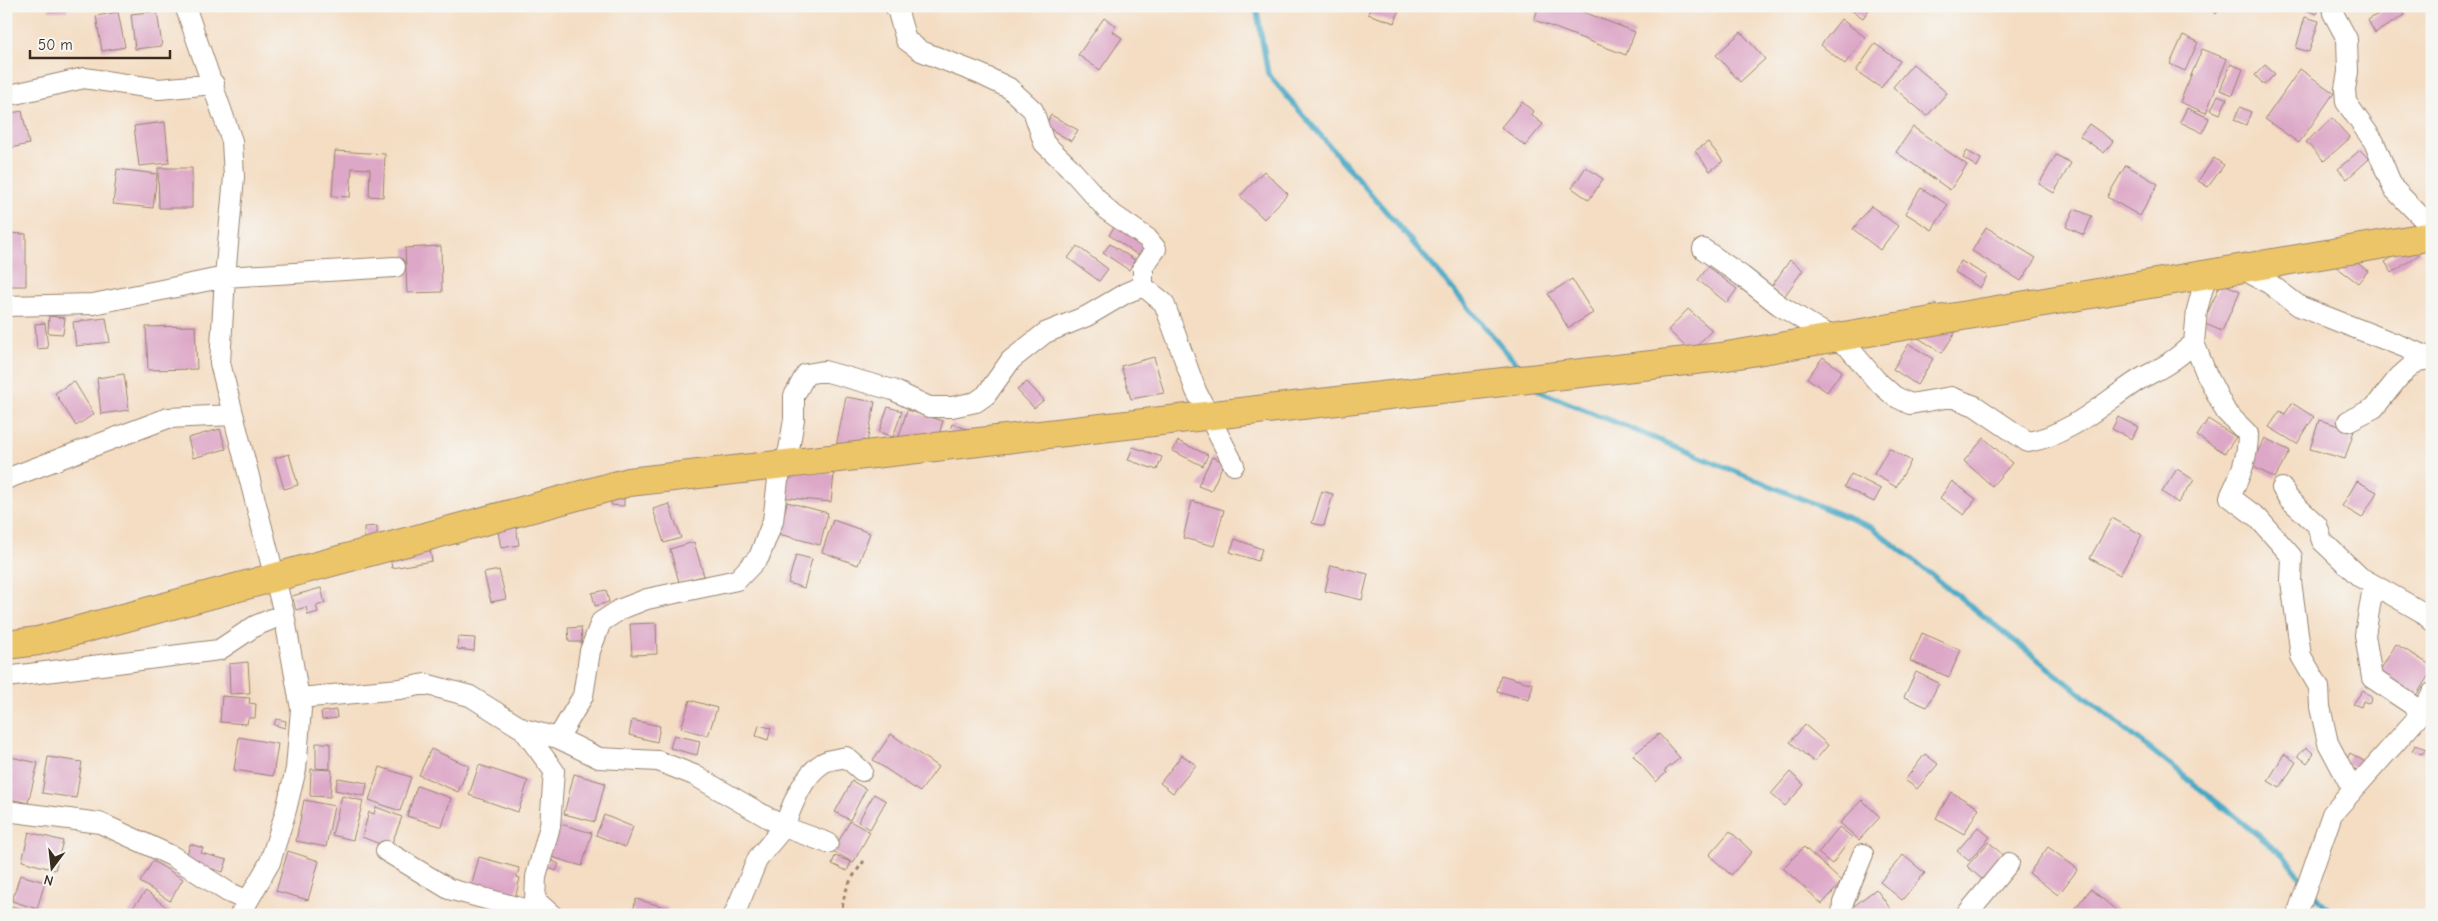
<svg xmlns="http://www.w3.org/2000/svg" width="2438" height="921" font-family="'Comic Neue',sans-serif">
  <rect width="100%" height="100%" fill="#f6f6f2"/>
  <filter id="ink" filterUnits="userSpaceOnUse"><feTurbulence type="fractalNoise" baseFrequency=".02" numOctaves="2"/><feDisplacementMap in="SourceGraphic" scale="10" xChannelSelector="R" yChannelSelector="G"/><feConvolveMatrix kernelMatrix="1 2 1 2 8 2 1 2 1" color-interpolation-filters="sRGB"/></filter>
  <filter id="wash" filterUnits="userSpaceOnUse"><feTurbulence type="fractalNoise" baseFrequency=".0096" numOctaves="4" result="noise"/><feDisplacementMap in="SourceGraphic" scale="20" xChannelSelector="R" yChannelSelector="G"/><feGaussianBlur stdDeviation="1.12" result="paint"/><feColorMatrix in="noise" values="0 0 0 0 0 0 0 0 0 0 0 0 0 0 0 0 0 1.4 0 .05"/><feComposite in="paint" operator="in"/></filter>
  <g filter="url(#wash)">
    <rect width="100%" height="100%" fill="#f4ddc3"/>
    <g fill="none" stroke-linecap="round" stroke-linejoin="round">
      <path stroke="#44a7c4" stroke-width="5.5" d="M1256,6l12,68 254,296
        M1536,387l3,4 334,137 410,327 21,26
        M2310,888l23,27"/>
    </g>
    <g id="blocks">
      <path fill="#dda7c7" d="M49,6h18v5h-18z
        M370,6h26l1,3 -25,5z
        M1371,6h29l-5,17 -27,-9z
        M1539,6h29l67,26 -9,23 -92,-35z
        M1854,6h17l-8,12 -12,-8z
        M2204,6h17l-5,8z
        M2295,6h25l-3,8z
        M2391,6h8l6,9 -30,18 -7,-13z
        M157,11l5,35 -27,3 -4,-35z
        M118,12l7,35 -23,4 -6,-35z
        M2305,17l14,4 -10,31 -13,-4z
        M1104,18l12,8 -4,5 10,7 -22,32 -22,-15z
        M1841,19l24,18 -20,27 -24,-19z
        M1741,32l24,27 -25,23 -24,-27z
        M2183,35l15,7 -13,29 -15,-7z
        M1875,44l25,17 -19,27 -25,-17z
        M2202,49l25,10 -21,54 -26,-11z
        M1913,64l34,29 -20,23 -34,-29z
        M2231,64l12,5 -10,26 -13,-5z
        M2265,65l10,9 -11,11 -9,-10z
        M2300,69l34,24 -35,50 -34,-24z
        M2218,95l9,4 -7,15 -9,-4z
        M1522,102l11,9 -2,4 12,9 -18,22 -24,-19z
        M2240,107l11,5 -5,13 -12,-5z
        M2187,108l22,10 -6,15 -23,-11z
        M22,111l7,33 -23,5v-35z
        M1051,115l27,15 -7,11 -26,-15z
        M2332,118l18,20 -26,23 -18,-19z
        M165,122l4,41 -30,3 -5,-40z
        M2089,124l24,17 -9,12 -24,-17z
        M1913,127l54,38 -17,25 -54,-38z
        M1708,142l15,19 -13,10 -15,-20z
        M2360,150l9,9 -22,20 -9,-10z
        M335,151l50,3 -2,43 -14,-1 1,-27 -18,-1 -2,29 -18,-1z
        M1967,151l14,8 -4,8 -14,-9z
        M2056,155l15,8 -17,30 -15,-9z
        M2214,158l10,7 -16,22 -10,-6z
        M2126,165l32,19 -18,32 -33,-19z
        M1586,167l17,12 -14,21 -17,-12z
        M158,168h34v40h-33z
        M117,169l40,5 -4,34 -40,-4z
        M1264,171l24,23 -24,25 -24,-23z
        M1921,188l27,17 -16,25 -27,-17z
        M1871,206l27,20 -18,24 -27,-21z
        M2074,209l18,7 -8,19 -18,-8z
        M1118,221l31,21 -10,14 -30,-21z
        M1986,227l50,31 -15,23 -49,-30z
        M6,233l20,1v52h-20z
        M2413,242l8,11 -29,20 -7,-11z
        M1110,244l25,16 -6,10 -26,-17z
        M441,246l1,46 -35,1 -2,-45z
        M1077,246l31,23 -9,12 -31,-23z
        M2340,250l28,21 -10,12 -27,-20z
        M1790,260l13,10 -19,27 -13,-10z
        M1961,261l26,15 -7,12 -25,-16z
        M1708,267l29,22 -10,14 -29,-23z
        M1572,279l21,34 -25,15 -20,-34z
        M2221,283l19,8 -18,40 -19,-8z
        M1933,303l29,19 -20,31 -30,-19z
        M1688,309l24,21 -21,22 -23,-22z
        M49,316l16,2 -2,16 -15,-1z
        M106,318l4,24 -34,4 -3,-24z
        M45,323l3,25 -11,1 -2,-25z
        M195,326l2,43 -49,1 -2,-43z
        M1909,344l24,15 -16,26 -24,-16z
        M1154,357l10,36 -33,6 -10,-33z
        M1823,357l19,14 -15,21 -20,-14z
        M124,374l5,36 -28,4 -4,-36z
        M74,381l20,33 -18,12 -21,-33z
        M1027,382l17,18 -10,8 -17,-18z
        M846,397l29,5 -11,55 -29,-6z
        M2292,403l22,14 -17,27 -28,-17 11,-16 5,3z
        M888,407l14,4 -9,26 -14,-5z
        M907,410l36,11 -9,30 -36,-11z
        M2118,417l20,10 -6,12 -20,-10z
        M2208,419l28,18 -11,16 -28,-17z
        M2319,420l35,10 -9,29 -35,-10z
        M952,424l26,9 -30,3z
        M220,429l6,20 -33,9 -5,-20z
        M1984,438l28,25 -20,23 -28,-25z
        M2265,438l25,13 -15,27 -25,-13z
        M1178,441l30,14 -5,11 -30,-15z
        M1133,447l29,10 -5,13 -29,-10z
        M1889,448l22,13 -15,26 -22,-13z
        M289,454l9,31 -14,4 -9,-31z
        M1212,457l12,5 -13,29 -13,-5z
        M783,469l51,5 -3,28 -51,-5z
        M2177,469l17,11 -16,23 -16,-11z
        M1851,474l30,15 -7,13 -30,-15z
        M1952,481l24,18 -12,16 -24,-17z
        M2357,481l20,11 -15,26 -20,-12z
        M612,487l12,1v18l-13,-1z
        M1322,491l11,3 -9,32 -12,-3z
        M1192,501l32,9 -10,36 -31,-8z
        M787,502l41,11 -8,32 -41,-11z
        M669,504l12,34 -17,5 -11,-34z
        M514,513l5,32 -18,3 -6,-32z
        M2112,518l30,17 -22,40 -30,-17z
        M833,520l37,13 -12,32 -36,-13z
        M377,526l1,37h-13l-1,-36z
        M426,528l6,33 -40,7 -6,-33z
        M1235,539l27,10 -4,12 -28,-9z
        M694,542l10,34 -25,6 -9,-33z
        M796,555l16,4 -8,29 -16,-5z
        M1331,565l37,9 -6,26 -37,-9z
        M499,570l7,29 -15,3 -7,-29z
        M321,588l4,15 -9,3 2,6 -10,3 -2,-8 -10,3 -4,-14z
        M606,590l3,12 -14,4 -3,-13z
        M656,623l1,31 -25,1 -2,-31z
        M581,627l1,15h-13l-1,-14z
        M1922,633l39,17 -12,27 -39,-16z
        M458,637l17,1 -1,13 -17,-2z
        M2396,644l36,22v4l-17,27 -37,-23z
        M248,662l2,31 -20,1 -1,-30z
        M1916,672l23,11 -12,24 -23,-10z
        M1501,675l32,9 -4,16 -32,-9z
        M2363,690l9,8 -3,6 -6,-3 -2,6 -8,-3z
        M222,696l28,2 -1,5 7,1 -1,14h-7l-1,6 -27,-2z
        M690,700l27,8 -9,28 -27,-8z
        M336,710l1,8 -15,2 -1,-8z
        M276,719l10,2 -1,7 -11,-3z
        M632,720l28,6 -3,16 -28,-7z
        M759,725l12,3 -3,12 -12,-4z
        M1805,725l23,20 -14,17 -24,-20z
        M891,734l47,33 -18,25 -47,-32z
        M1659,734l21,24 -16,13 2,2 -10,9 -23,-27z
        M674,735l26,6 -3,14 -27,-7z
        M239,737l39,7 -5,32 -39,-6z
        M316,743h14v26l-14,-1z
        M2415,745l11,4 -4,5 -10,-3z
        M2306,747l8,7 -7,9 -9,-7z
        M431,749l38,17 -11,26 -39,-17z
        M2350,753l17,10 -6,10 -16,-10z
        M1925,754l13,10 -21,25 -12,-9z
        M2284,754l12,8 -16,26 -12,-7z
        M1182,755l14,10 -23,28 -13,-10z
        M6,756l32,7 -10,40 -22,-5z
        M48,757l34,5 -6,36 -34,-5z
        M479,765l49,16 -10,31 -49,-17z
        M380,767l31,10 -11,34 -31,-11z
        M311,769l21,1 -2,27 -20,-1z
        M1790,772l14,13 -19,21 -14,-12z
        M574,774l31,9 -10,39 -31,-8z
        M338,778l29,5 -2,13 -30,-6z
        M852,781l14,8 -16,31 -15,-8z
        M417,786l34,12 -9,29 -35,-11z
        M1951,792l28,16 -15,26 -28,-16z
        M874,794l12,7 -16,28 -12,-7z
        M342,796l21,5 -10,39 -21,-5z
        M304,800l30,6 -8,41 -30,-6z
        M1862,800l18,17 -21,23 -19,-17z
        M376,807l26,10 -12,31 -28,-11 7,-25 5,2z
        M604,815l29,12 -8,20 -29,-12z
        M850,821l20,11 -17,31 -20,-12z
        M557,823l35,10 -10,33 -34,-10z
        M1839,827l13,10 -20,27 -14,-11z
        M1978,827l12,10 -21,24 -12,-10z
        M1730,831l22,21 -21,23 -22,-20z
        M29,832l34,9 -8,29 -33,-9z
        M1989,842l17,16 -21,24 -18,-16z
        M190,844l13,4 -2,5 26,7 -4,12 -30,-9 -7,-5z
        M1804,847l38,35 -20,22 -39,-36z
        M2048,847l30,22 -20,26 -29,-22z
        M288,851l31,10 -11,39 -32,-9z
        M1903,855l22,18 -23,27 -22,-18z
        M835,856l16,6 -4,9 -15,-7z
        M479,857l40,11 -2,9 3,1 -5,21 -44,-11z
        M549,859l10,5 -3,7 -11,-5z
        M153,861l30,18 -13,22 -30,-19z
        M20,875l25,7 -8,27 -25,-8z
        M1876,889l19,26h-41l-4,-6z
        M2091,889l27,23 -3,3h-46z
        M146,891l25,20 -3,4h-41z
        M636,899l32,9 -2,7h-34z
        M12,906l29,8v1h-31z"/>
    </g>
  </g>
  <g filter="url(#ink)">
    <use href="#blocks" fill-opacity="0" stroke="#988470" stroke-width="1"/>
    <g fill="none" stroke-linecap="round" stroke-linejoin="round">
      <g stroke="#988470" stroke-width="22">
        <path id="street" d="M185,6l47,135 2,36 -9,100 -5,86 64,251 17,95 -5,60 -11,45 -15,48 -30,53
          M2335,6l-2,7 14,26 1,33 -3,17 1,13 28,40 19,46 39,40
          M6,96l78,-18 75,11 55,-5
          M1703,249l39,27 37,29 70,43 27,32 18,16 16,8 41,-7 24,9 53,36c42,-7 74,-38 109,-61 11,-7 25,-12 36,-21 8,-5 14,-11 21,-17l3,-33 7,-27 13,-14h25l28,15 29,22 133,52
          M1143,286l21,17 32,88 38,74
          M6,306l87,-2 132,-27 170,-10
          M2194,343l12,30 20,39 22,22c0,24 -8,42 -18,63l28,21 34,39 -1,24 10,75 18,31 1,20 8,36 25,47
          M2348,421l26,-13 25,-31 18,-16 15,-2
          M6,479l162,-61 65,-3
          M2282,488l7,11 28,26 5,16 38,36 62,35 10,9
          M2373,587l-8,48 7,43 39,26 9,11
          M6,677l213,-27 36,-24 29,-12
          M299,698l101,-9 25,-5 45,12 53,33 35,9 25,-42 7,-45 11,-29 20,-13 26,-10 90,-19 22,-23 14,-36 5,-41 11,-30 5,-31v-23l12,-22 18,-3 69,19 36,17h23l24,-5 10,-7 25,-35 34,-27 42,-17 39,-23 17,-7v-19l13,-18 -9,-11 -39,-27 -39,-44 -25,-24 -11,-33 -24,-22 -29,-14 -59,-23 -15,-11 -8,-28 -3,-6
          M523,729l31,42 -4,55 -14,51 -1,23 17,15
          M558,738l41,20 59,3 36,14 90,52 -26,31 -24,57
          M6,811l94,12 72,33 56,36 20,9
          M828,843l-44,-16c8,-21 18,-51 39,-64 6,-4 16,-4 23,-6l16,14
          M386,851l63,38 75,20
          M1842,915l1,-12 20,-49
          M1966,915l43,-52
          M2297,915l35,-101 88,-99 12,-22"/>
      </g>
      <g stroke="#988470" stroke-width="30">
        <path id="highway" d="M6,645l32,-4 591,-159 1092,-125 711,-121"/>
      </g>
      <path stroke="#988470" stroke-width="3" stroke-dasharray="4 4" stroke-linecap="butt" d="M842,915c0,-23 9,-37 22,-54"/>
      <use href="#street" stroke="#fff" stroke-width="20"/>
      <use href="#highway" stroke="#edc569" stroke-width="28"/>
    </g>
  </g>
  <rect width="2438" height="921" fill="none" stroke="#f6f6f2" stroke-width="25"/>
  <g transform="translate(52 868) rotate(195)" stroke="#f6f6f2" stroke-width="4" paint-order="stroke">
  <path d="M0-4L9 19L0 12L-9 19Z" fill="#3b2a1e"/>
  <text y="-8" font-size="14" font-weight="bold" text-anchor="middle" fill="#3b2a1e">N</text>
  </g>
  <path d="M30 50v8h140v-8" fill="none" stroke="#3b2a1e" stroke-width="2.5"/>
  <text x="38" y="50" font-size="15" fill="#3b2a1e" stroke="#f6f6f2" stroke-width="4" paint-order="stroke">50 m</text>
</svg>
